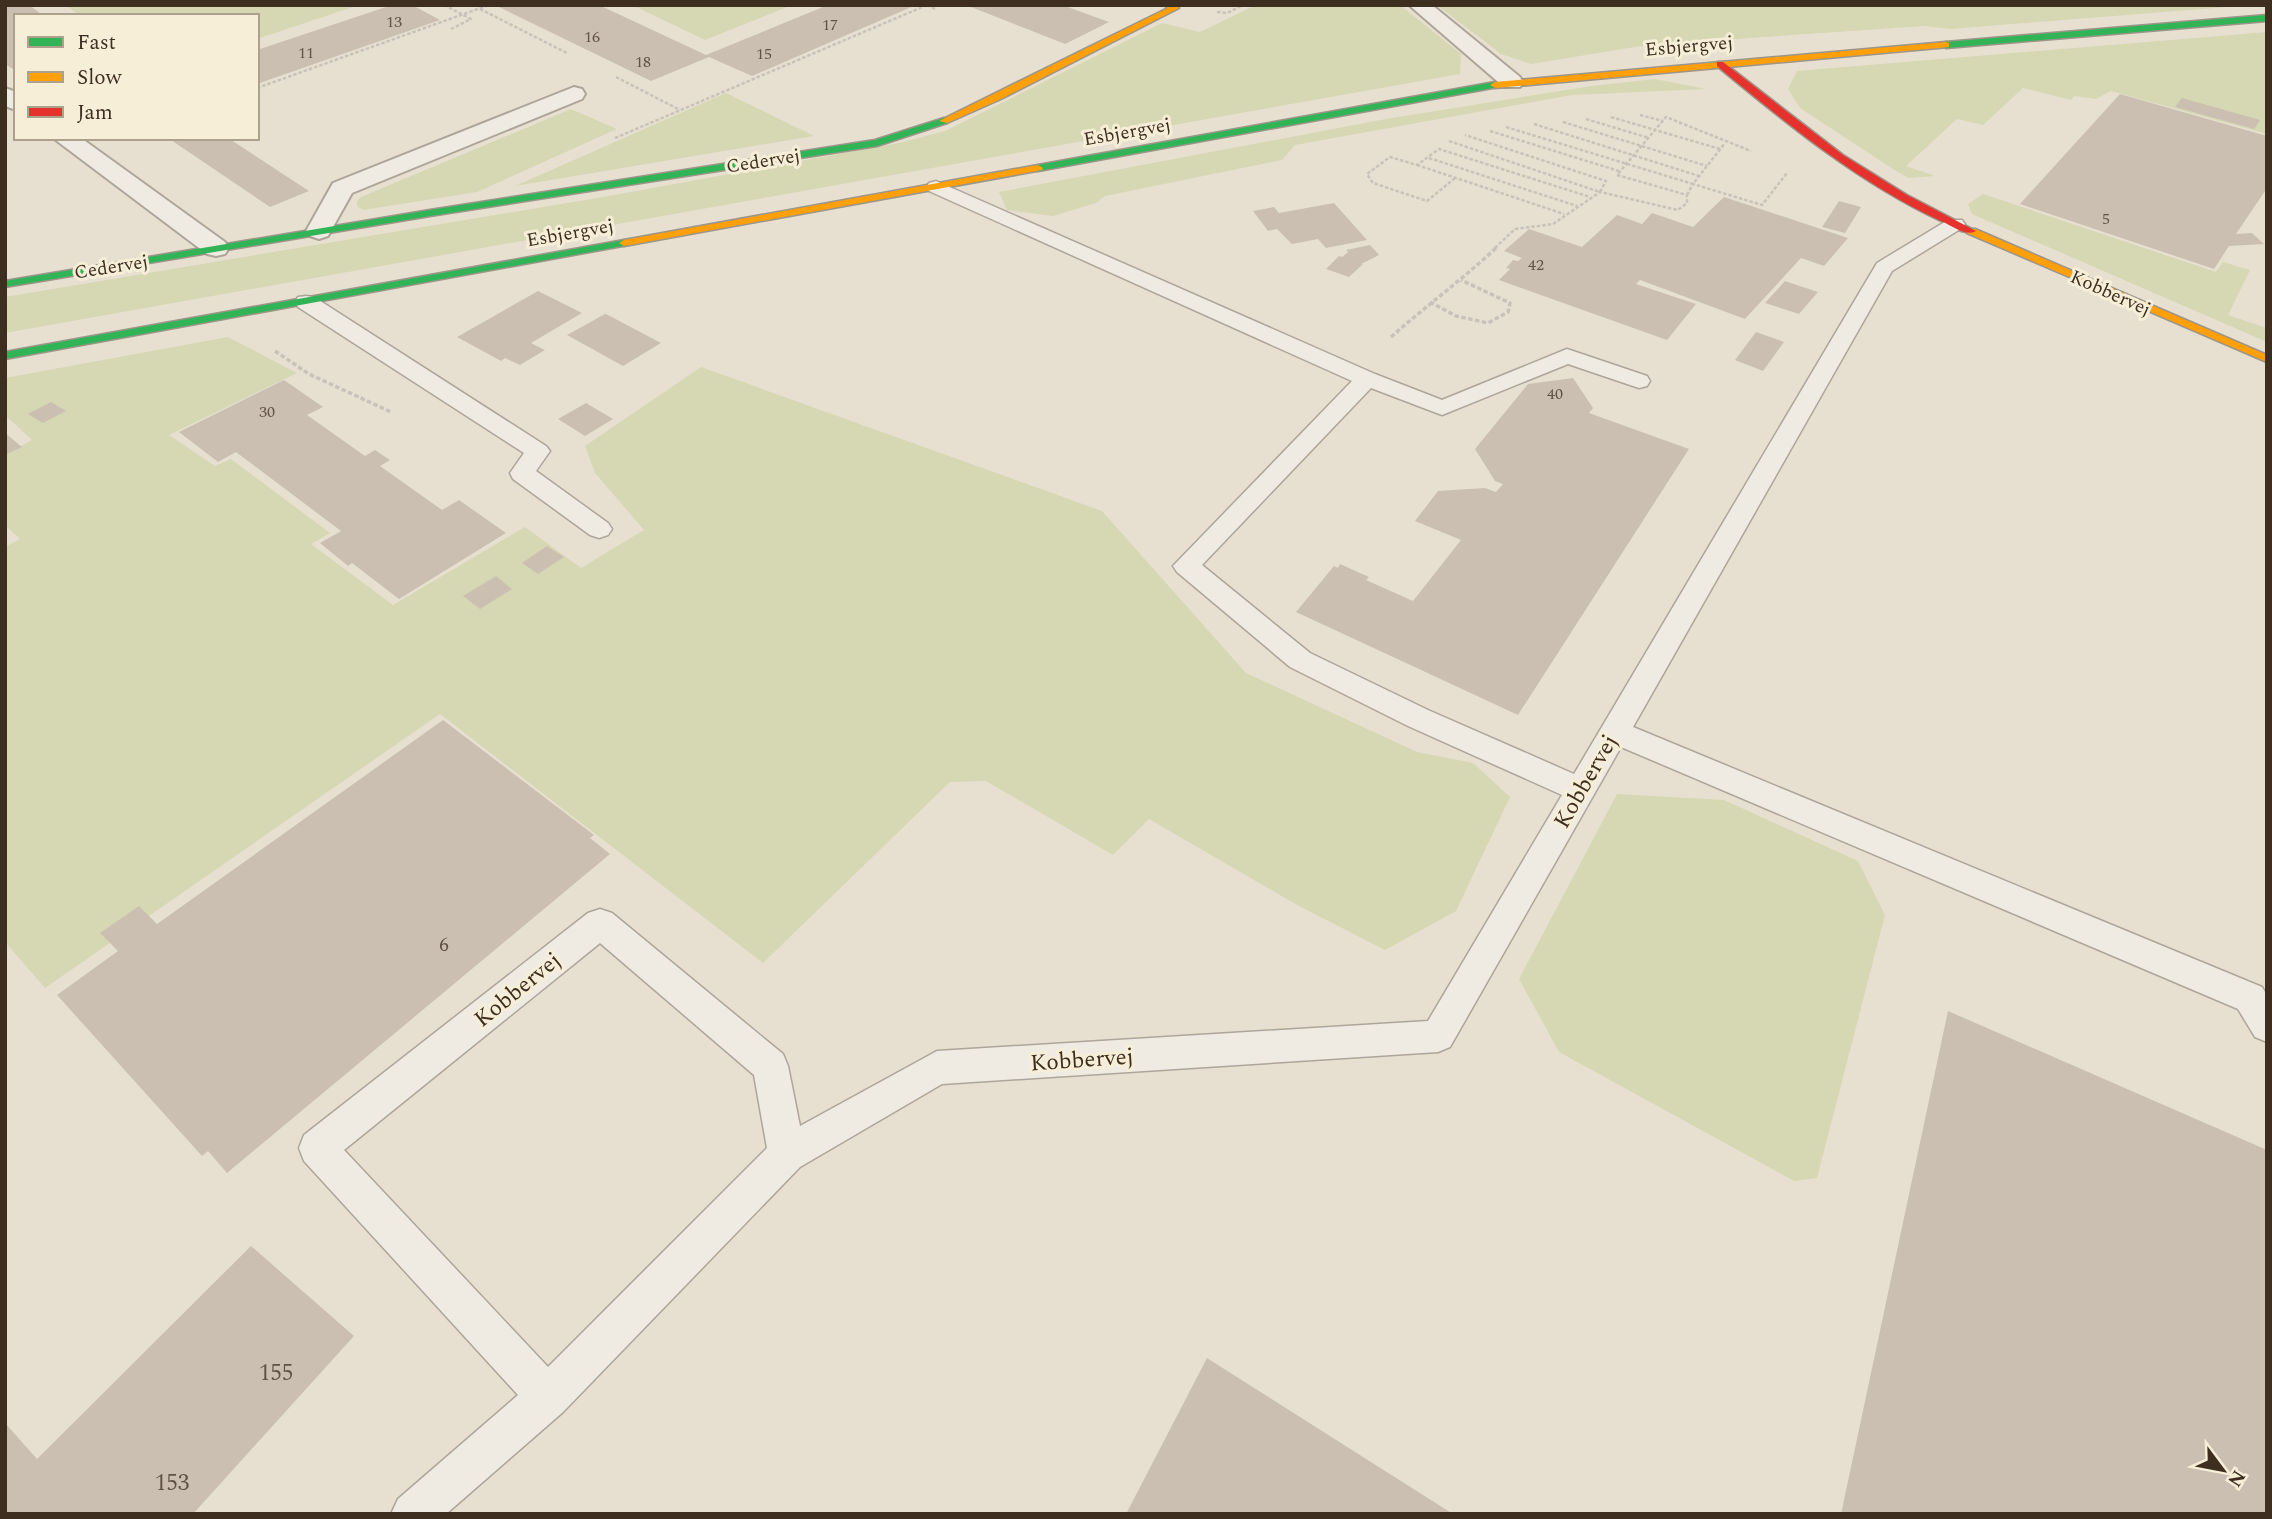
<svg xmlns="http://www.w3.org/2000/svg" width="2272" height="1519" font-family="Spectral,serif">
  <rect width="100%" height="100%" fill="#e7e0d1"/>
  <path fill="#d6d7b3" d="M65,5h294l-102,34v-23h-176z
    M632,5h160l-87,35z
    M1256,5h144l61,49 -1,20 -1455,259v-36l598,-100 296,-54 46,-12 217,-108 38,9z
    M1437,5h816l-303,24 -25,-3 -278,19 -116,19 -30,-10z
    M2267,32v102l-156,-43 -15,8 -22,-3 -3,4 -48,-12 -40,37 -26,-6 -51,47 29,10 -26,2 -16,-9 -93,-61 -12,-19 9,-18z
    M1655,79l51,10 -134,6 -277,50 -13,15 -177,36 -9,7 -43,13 -46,-6 -8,-18 387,-73 205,-33z
    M726,93l88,43 -299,50z
    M571,109l46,20 -140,63 -114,18 -6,-4v-5l4,-4z
    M1983,194l233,78 7,-10 27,8 -22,45 39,13v14l-295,-128 -4,-10z
    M228,337l69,36 -128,62 46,31 16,-7 99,74 -19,11 82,61 132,-78 56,41 63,-38 -49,-57 -10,-27 116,-79 401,144 144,162 171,79 56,11 37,34 -54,114 -71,39 -88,-45 -148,-86 -36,36 -127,-74 -36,1 -187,181 -323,-249 -395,274 -40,-46v-395l15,-8 -15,-14v-70l27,-15 -27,-25v-37z
    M1617,794l107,6 134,61 27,54 -68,263 -23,3 -235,-129 -40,-73z"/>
  <path fill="#cbbfb2" d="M5,5h24l15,11h-28v55l-11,-7z
    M392,5h20l28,15 -183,64v-34z
    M504,5h95l107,50 122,-50h88l-164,71 -43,-19 -58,24 -152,-74z
    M966,5h96l47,17 -44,22z
    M2120,94l147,42v52l-31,46 16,-1 12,11 -35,2 -15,23 -194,-65z
    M2182,98l78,22 -6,9 -79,-22z
    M168,138h60l81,53 -39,16z
    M1724,197l124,41 -24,28 -23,-8 -56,61 -105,-39 -4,4 60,20 -29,36 -168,-60 11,-11 -4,-1 7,-8 5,1 4,-3 -18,-7 25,-22 53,18 35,-32 25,9 10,-11 41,14z
    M1839,201l22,6 -16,26 -23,-6z
    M1334,203l33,37 -41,8 -8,-9 -26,5 -15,-15 -9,2 -15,-20 21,-4 5,6z
    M1370,245l9,10 -18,9h2l-14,13 -23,-8 13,-13 3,1 6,-5 -2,-2z
    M1785,281l33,11 -19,22 -34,-11z
    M538,291l44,22 -51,30 14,7 -25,15 -15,-7 -4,3 -44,-24z
    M605,314h1l55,29 -38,23 -56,-31z
    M1756,332l28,10 -21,29 -28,-11z
    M1573,378l20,30 -4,5 100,36 -171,266 -222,-103 38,-46 4,2 2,-4 29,13 -3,3 47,21 48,-61 -46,-19 23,-30 47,-3 11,4 7,-8 -8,-3 -20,-32 53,-65z
    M284,380l39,27 -16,8 58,41 10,-6 15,10 -10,6 62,44 17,-10 47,33 -107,66 -47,-36 -4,3 -28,-23 21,-12 -105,-79 -18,10 -39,-30z
    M51,402l15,9 -23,12 -15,-9z
    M586,403l27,16 -28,17 -27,-17z
    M5,433l17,14 -17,8z
    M547,546l17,11 -26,17 -16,-11z
    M496,576l16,13 -32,20 -17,-13z
    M443,720l151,115 -4,3 20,16 -383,319 -19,-22 -6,5 -145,-161 61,-44 -18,-18 39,-27 18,18z
    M1948,1011l319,139v364h-426z
    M251,1246l103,90 -161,178h-188v-91l32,36z
    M1207,1358l246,156h-327z"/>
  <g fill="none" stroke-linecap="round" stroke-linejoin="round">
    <g stroke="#ada599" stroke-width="3">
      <path id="lane" d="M936,181l439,193 67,26 125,-51 80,27 3,5 -3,5 -8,2 -71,-24 -126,51 -71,-27 -169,177 108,88 118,57 146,64 303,-511 71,-43h14l3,4 -3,4 -70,43 -259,456 629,260 5,8v47l-12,-5 -17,-28 -617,-262 -171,300 -12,5 -496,32 -142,83 -237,245 -117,102h-55l7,-15 120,-104 -214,-234 -5,-13 5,-13 284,-222 12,-4 12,4 171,141 5,12 12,60 137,-75 491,-30 134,-226 -154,-69 -118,-59 -113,-95 -4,-6 179,-185 -423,-190 -3,-4 3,-4zM600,943l154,132 13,73 -219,219 -204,-217z
        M306,296l8,1 232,149 4,5 -14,20 72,52 4,6 -4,6 -9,3 -9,-3 -77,-56 -3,-6 14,-20 -226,-146 -3,-5 3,-5z"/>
    </g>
    <g stroke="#ada599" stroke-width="4">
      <path id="street" d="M1409,5h23l88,72 3,5 -3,5h-16z
        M574,87l8,2 3,5 -3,5 -230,94 -24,43 -9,3 -9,-3 -4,-5 27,-48z
        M5,88l11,4v18l-11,-4z
        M53,138h28l144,104 4,6 -4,6 -9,2 -9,-2z"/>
    </g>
    <g stroke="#9c958a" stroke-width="3">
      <path id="fast" d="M2267,15v6l-321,27 -4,-3 4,-3z
        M1495,82l3,1v4l-460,84 -5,-3 5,-3z
        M944,118l5,3 -2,2 -70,23 -447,70 -425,71v-6l425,-71 445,-70z
        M624,240l5,3 -1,2 -623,114v-7z"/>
    </g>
    <g stroke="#9c958a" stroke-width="3">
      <path id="slow" d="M1164,5h12l3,3 -178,91 -54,24 -8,-2 229,-113z
        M1946,42l3,1v4l-454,41 -5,-3 5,-3z
        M1038,165l5,3 -1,2 -418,76 -5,-3 5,-3z
        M1967,229h8l292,126v7l-300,-129z"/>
    </g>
    <g stroke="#9c958a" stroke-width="3">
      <path id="jam" d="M1717,62h6l120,93 64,40 69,36c-9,6 -24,-5 -33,-9 -84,-39 -156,-98 -226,-156z"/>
    </g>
    <path stroke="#c8c2b9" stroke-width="2.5" stroke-dasharray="3.5 2" stroke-linecap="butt" d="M444,5l27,14 -20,10
      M927,5l8,4
      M480,9l87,44
      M1217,12l10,1 16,-8
      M616,77l64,33
      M257,88l232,-83
      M1640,115l23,6
      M1611,117l109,32
      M1586,119l63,19
      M1563,122l144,44
      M1534,124l165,52
      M1506,127l187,57 32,-41
      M1490,131l129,40
      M615,138l312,-133
      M1449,141l151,51 6,-11 -141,-46
      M1429,158l148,48
      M1417,165l147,49
      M1455,178l-28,23 -54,-18 -6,-9 23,-17 27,8 22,-16 151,48
      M1687,195l6,-11 69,21 25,-32
      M1495,248l20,-19 38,-5 47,-32 78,18 9,-7v-8l-70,-20 49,-58 85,34"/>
    <path stroke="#c8c2b9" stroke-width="3.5" stroke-dasharray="4.5 2.5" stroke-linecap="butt" d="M1430,302l26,14 32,7 20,-11 2,-9 -49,-23
      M1391,337c35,-31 72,-58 106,-90
      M275,351l34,23 82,38"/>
    <use href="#lane" fill="#efebe3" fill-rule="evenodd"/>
    <use href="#street" fill="#efebe3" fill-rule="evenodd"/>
    <use href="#fast" fill="#30b455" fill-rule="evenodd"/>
    <use href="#slow" fill="#ff9f0a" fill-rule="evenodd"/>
    <use href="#jam" fill="#e5322d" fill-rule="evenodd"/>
  </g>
  <g text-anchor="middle" stroke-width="6" stroke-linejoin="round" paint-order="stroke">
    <g font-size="16" fill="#605244">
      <text x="394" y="27">13</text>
      <text x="830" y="30">17</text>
      <text x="592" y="42">16</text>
      <text x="306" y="58">11</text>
      <text x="764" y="59">15</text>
      <text x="643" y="67">18</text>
      <text x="2106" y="224">5</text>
      <text x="1536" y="270">42</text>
      <text x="1555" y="399">40</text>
      <text x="267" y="417">30</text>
    </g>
    <g font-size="19" fill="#3d2e20" stroke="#f7eed8">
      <text transform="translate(1689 45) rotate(-5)" y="7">Esbjergvej</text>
      <text transform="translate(1127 131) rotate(-10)" y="7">Esbjergvej</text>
      <text transform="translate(763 160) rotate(-9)" y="7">Cedervej</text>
      <text transform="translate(570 232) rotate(-10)" y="7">Esbjergvej</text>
      <text transform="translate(111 266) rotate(-9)" y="7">Cedervej</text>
      <text transform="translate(2111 292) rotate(24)" y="7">Kobbervej</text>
    </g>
    <g font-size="19" fill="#605244">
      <text x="444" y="951">6</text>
    </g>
    <g font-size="23" fill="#3d2e20" stroke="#f7eed8">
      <text transform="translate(1585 781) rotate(-60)" y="8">Kobbervej</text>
      <text transform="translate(517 989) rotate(-39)" y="8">Kobbervej</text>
      <text transform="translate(1082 1059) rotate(-4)" y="8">Kobbervej</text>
    </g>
    <g font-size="23" fill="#605244">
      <text x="276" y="1380">155</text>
      <text x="172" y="1490">153</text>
    </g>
  </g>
  <rect width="2272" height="1519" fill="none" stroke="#3d2e20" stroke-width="14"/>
  <rect x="14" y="14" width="245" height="126" fill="#f7eed8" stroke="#ada18e" stroke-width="2"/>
  <rect x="28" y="37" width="35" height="10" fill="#30b455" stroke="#ada18e" stroke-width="2"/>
  <text x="77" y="49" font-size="21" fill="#3d2e20">Fast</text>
  <rect x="28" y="72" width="35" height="10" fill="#ff9f0a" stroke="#ada18e" stroke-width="2"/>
  <text x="77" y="84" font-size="21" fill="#3d2e20">Slow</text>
  <rect x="28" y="107" width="35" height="10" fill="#e5322d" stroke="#ada18e" stroke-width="2"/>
  <text x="77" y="119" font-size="21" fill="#3d2e20">Jam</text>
  <g transform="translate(2223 1470) rotate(122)" stroke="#f7eed8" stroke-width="5" paint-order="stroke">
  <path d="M0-5L12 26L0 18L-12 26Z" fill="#3d2e20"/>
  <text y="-10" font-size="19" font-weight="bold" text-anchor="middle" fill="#3d2e20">N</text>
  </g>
</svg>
